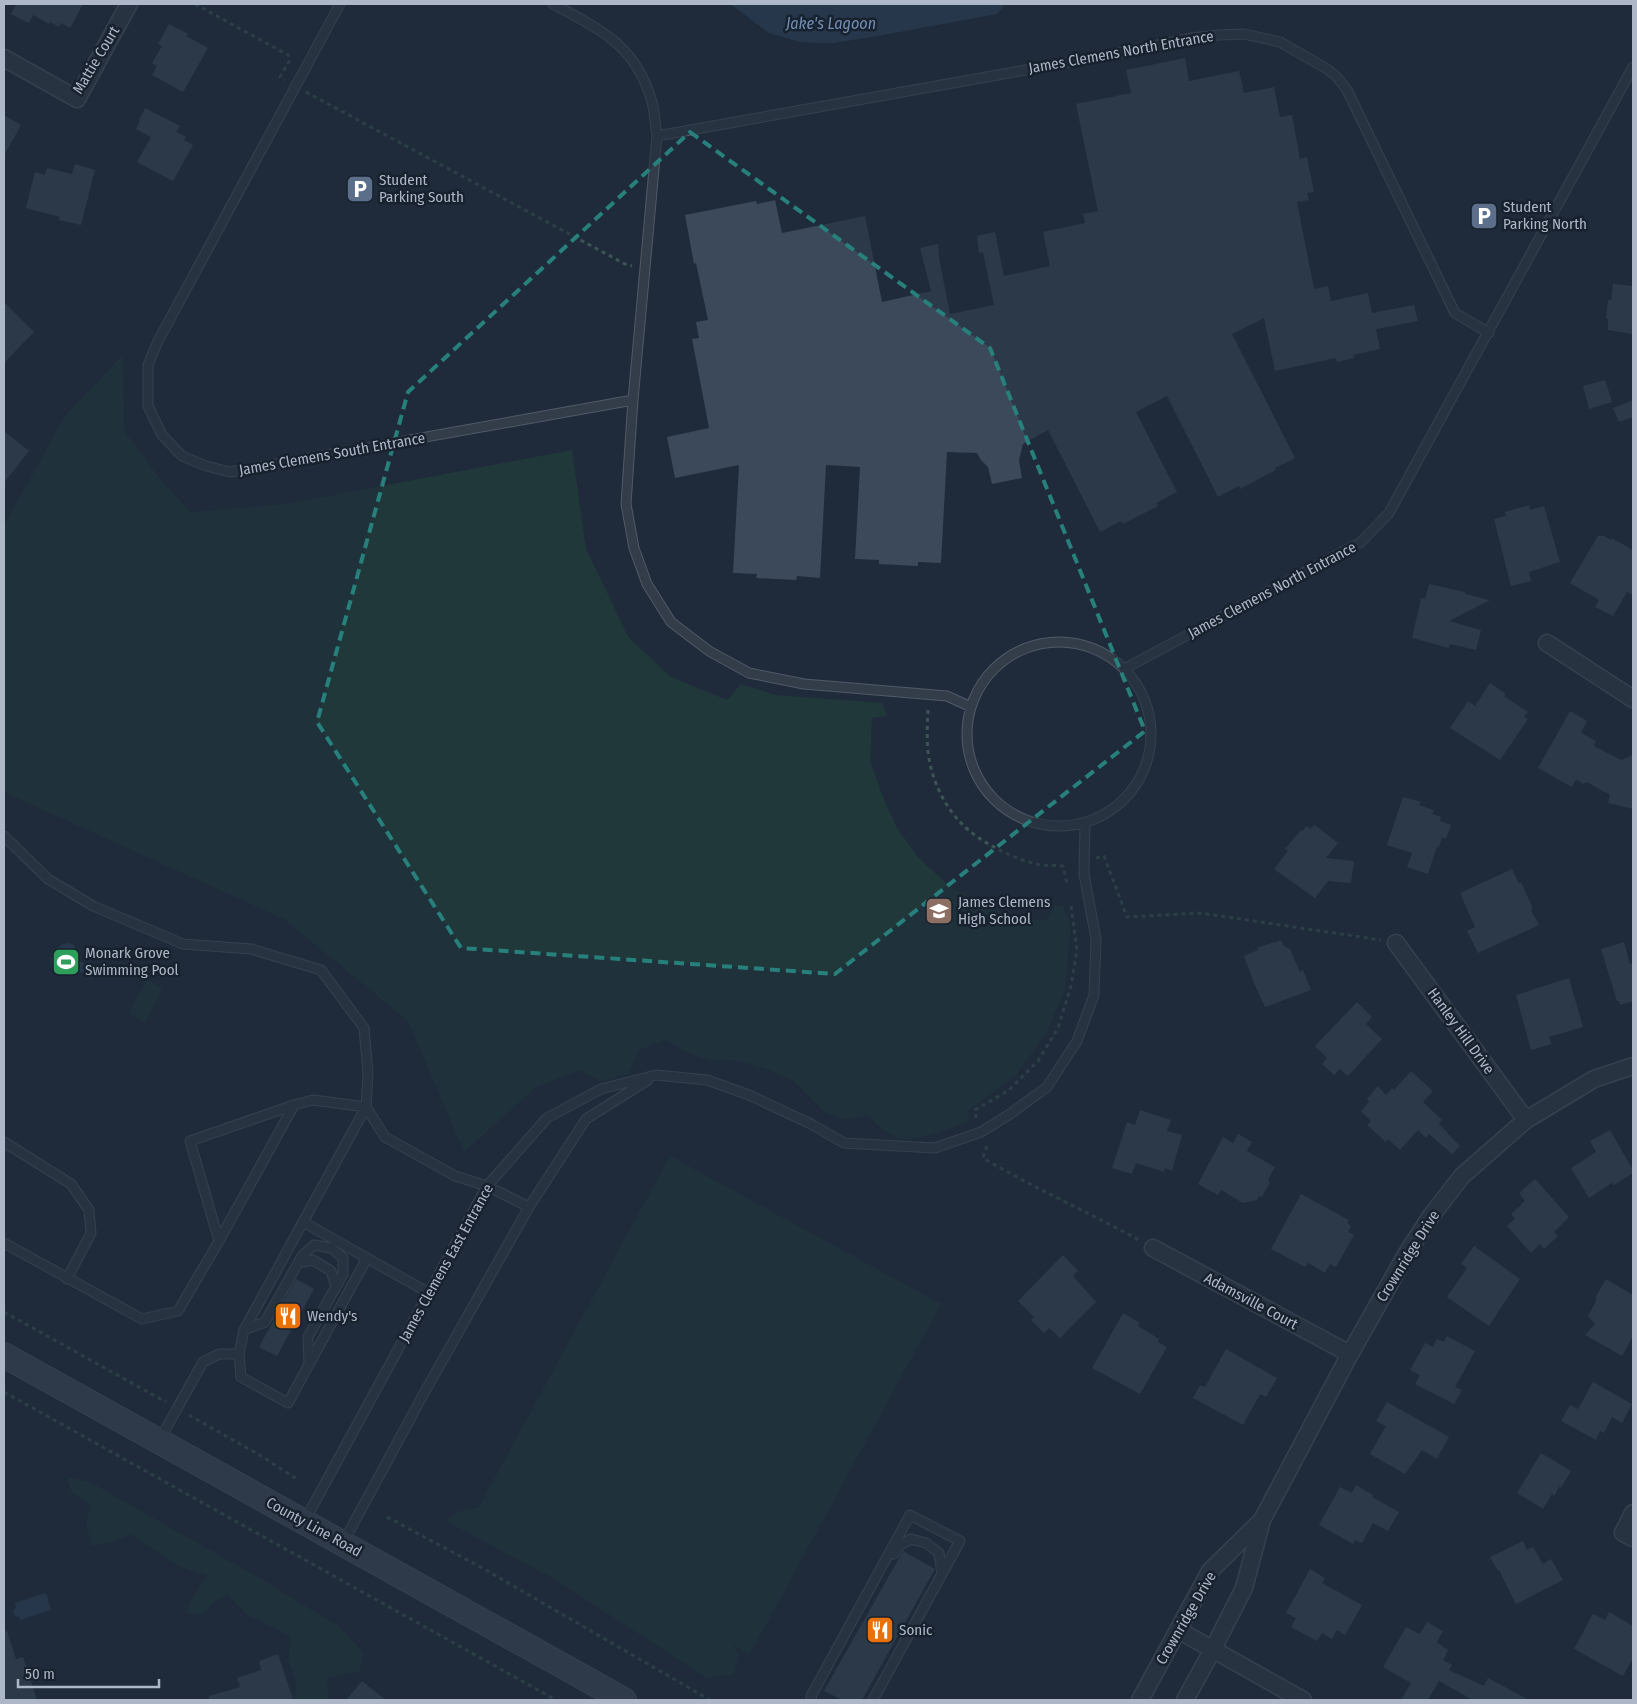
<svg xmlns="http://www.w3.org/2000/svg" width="1637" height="1704" font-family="'Fira Sans Condensed',sans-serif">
  <rect width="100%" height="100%" fill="#1f2b3a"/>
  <path fill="#21383b" d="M122,356l3,76 32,43 33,37 96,-8 286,-54 14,99 43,89 42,39 56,23 14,-16 35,11 106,8 5,13 -15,2 -2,43 14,39 13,28 21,29 29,27 25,15 48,21h26l9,-15 8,1 8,19 -6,65 -19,43 -29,41 -49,37 1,10c-14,6 -58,23 -72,17 -11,-5 -20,-14 -29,-22l-24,3 -18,-6 -32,-32 -27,-12 -28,-8 -29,-1 -19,-6 -26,-14 -27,10 -9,24 -29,7 -20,-11 -44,17 -72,65 -56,-131 -124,-102 -280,-127v-266l61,-110z
    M147,980l16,8 -18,34 -16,-9z
    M670,1156l271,148 -191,350 -17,-9 6,10 -5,19 -27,4 -151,-98 -110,-59 11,-9 22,-5z
    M66,1477l24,5 169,96 79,48 25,26 -3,19 -33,7 2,22h-34l1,-19 -8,-22 3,-22 -44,-23 -19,-19 -14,7 -11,12 -17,-1 5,-13 17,-25 -28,-8 -49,-33 -19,8 -20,4 -6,-22 5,-19 -19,-12z"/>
  <path fill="#2f4561" d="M730,4h274l-1,3 -6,7 -125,23 -39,6h-17l-16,-1 -31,-9z
    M68,943l6,2 4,15 16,9 -1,7 -3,3 -13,-9 -16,3c-12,-3 -11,-13 -7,-23l9,-6z
    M46,1593l5,17 -31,10 -1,-4 -4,1 -2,-7 3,-2 -1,-5z"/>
  <path fill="#3b495a" d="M13,4h70l-13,24 -9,-5 -2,4 -9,-5 -1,2 -16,-9 -4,8 -18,-9 5,-9z
    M169,24l19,10 -2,2 22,12 -25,44 -31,-17 5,-9 -5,-3 10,-17 -4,-2z
    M1185,58l4,23 50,-10 5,22 30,-6 6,30 12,-2 8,44 7,-2 7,35 -7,1 2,7 -12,2 17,87 14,-3 3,15 37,-8 4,20 42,-8 4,16 -42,8 4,20 -27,6 1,3 -17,4 -1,-4 -61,13 -11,-53 -32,16 63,124 -20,10 1,2 -36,19 -1,-3 -21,11 -51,-101 -31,16 41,80 -21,11 2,3 -35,18 -2,-3 -21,11 -52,-102 -25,14 -4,16 3,18 -30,6 -4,-17 -7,-7 -4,-7 -30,-1 -6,111 -23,-1v4l-39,-2v-4l-24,-1 5,-92 -34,-2 -6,113 -23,-2 -1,4 -40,-2 1,-4 -24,-1 6,-108 -64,13 -8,-41 42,-9 -17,-89 7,-1 -3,-16 12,-2 -12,-57 -2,1 -9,-49 71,-14 1,3 18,-4 7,33 83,-17 17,86 49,-11 -11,-43 18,-4 1,14 11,56 44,-9 -11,-53 -4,1 -2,-17 18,-4 9,44 46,-10 -7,-34 42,-9 -2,-9 15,-3 -22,-107 55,-11 -5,-23z
    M145,108l35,18 -4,6 10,5 -2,3 9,5 -20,36 -36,-19 14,-25 -15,-8 4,-8 -1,-1z
    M4,115l17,10 -17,31z
    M75,164l20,6 -14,55 -22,-5 1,-3 -34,-9 9,-36 10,3 2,-7 25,6z
    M1613,284l20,2v48l-25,-4v-11l-2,-1 2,-18h3z
    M4,302l30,30 -30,31z
    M1605,380l7,22 -23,7 -6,-23z
    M1633,400v17l-14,5 -6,-14z
    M4,431l25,20 -25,32z
    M1529,505l1,5 14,-4 16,56 -31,10 2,9 -20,5 -17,-67 12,-3 -1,-4z
    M1598,536h6l7,4 1,-2 21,12v45l-6,-3 -14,24 -18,-9 4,-7 -29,-17z
    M1429,584l36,8v2l25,6 -41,21 32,9 -5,20 -26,-6 -1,4 -37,-10 9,-40 4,1z
    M1490,683l16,11 -2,2 24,16 -4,5 4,2 -28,41 -50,-32 18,-27 7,5z
    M1570,711l17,10 -6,12 15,8 -2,5 27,14 12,-5v54l-25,-6 2,-8 -23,-13 -4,2 -7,-5 -4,8 -34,-19z
    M1403,797l18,5 -2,3 15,5 -2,4 9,3 -1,4 11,4 -5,14 -4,-2 -3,10 -2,-1 -9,28 -21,-7 5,-14 -25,-8z
    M1315,825l23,18 -12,15 28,3 -3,22 -23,-2 -13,17 -41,-29 14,-18 -3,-2 16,-19 2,1 3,-5 5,3z
    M1512,869l7,15 2,-2 12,27 -2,1 8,15 -61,28 -11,-22 8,-4 -15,-34z
    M1281,940l3,6 6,3 10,23 3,-2 8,20 -46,17 -11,-24 -10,-27 14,-6 -1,-2 16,-6 1,1z
    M1624,942l6,22 3,-1v38l-13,4 -1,-4h-2l-16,-52z
    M1569,978l14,49 -34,10 3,7 -21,6 -15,-55z
    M1357,1002l15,15 -6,7 16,15 -34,37 -8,-7 -6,6 -12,-11 5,-6 -12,-12z
    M1411,1071l22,20 -10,11 19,18 -3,4 21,22 -8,8 -23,-20 -3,4 -8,-8 -18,20 -12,-11 -2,3 -19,-17 4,-4 -10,-10 8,-9 -2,-3 11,-13 8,9 6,-7 2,2z
    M1140,1110l31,10 -4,11 15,4 -10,36 -7,-3 -1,4 -28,-9 -4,11 -20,-6 15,-46 8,3z
    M1610,1130l23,40v3l-19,12 -2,-2 -23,15 -18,-30 25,-16 -6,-11z
    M1238,1134l14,8 -5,9 28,16 -7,13 2,2 -8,15 -3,-1 -2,4 -14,3 -22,-13 -3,5 -20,-11 25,-47 10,6z
    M1535,1179l34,38 -15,15 4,4 -14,13 -4,-5 -9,9 -24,-27 8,-7 -4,-5 14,-13 -6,-8z
    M1301,1194l48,26 -2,3 4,3 -3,6 6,3 -18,32 -6,-3 -5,9 -17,-10 -3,4 -34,-18z
    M1474,1246l46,33 -31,47 -42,-29 20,-29 -6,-4z
    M1063,1255l15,16 -5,5 23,26 -36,36 -11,-10 -5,5 -13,-13 3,-3 -16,-16z
    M296,1279l18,10 -37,67 -18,-9z
    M1606,1279l27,16v41l-11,20 -37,-21 10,-11 -7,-8 9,-17 -2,-1z
    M1123,1313l17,10 -2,3 21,13 -1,3 9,5 -27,47 -48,-26z
    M1447,1336l28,15 -20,36 7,3 -8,14 -39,-20 5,-9 -10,-5 15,-27 8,4 4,-8 7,3z
    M1226,1349l51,29 -11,19 -6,-3 -17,31 -50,-27 7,-13 5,2z
    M1593,1382l39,22 -10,19 -10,-6 -8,16 -4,-2 -4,9 -35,-19 9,-16 8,4z
    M1387,1402l62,35 -12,22 -15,-9 -17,24 -35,-20 16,-28 -10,-5z
    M1541,1453l30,18 -10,17 -1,-2 -6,10 -2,-2 -9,15 -26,-16z
    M1356,1485l17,10 -1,2 27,15 -11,19 -15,-8 -11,20 -7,-3 -2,4 -34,-19 21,-38 12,6z
    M1523,1541l4,9 6,-3 10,17 8,-5 12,21 -47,24 -17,-34 -1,1 -8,-14z
    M903,1551l32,18 -73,131h-20l-18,-9z
    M1310,1569l15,9 -3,5 40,22 -17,30 -8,-5 -5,9 -10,-6 -5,8 -26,-14 5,-9 -10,-5z
    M1609,1612l24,14v32l-10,18 -49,-27 19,-35 12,6z
    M1427,1622l16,9 -6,11 11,8 -5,10 9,5 -3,5 35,16 4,-8 41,22h-56l-34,-19 -11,19h-27l10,-17 -28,-16 23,-40 14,7z
    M7,1631l9,28 7,-2 14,43h-33v-68z
    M278,1654l15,46h-84v-4l31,-9 -3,-9 24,-8 -2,-9z
    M362,1681l24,19h-40z"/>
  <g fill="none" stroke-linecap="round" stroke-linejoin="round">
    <g stroke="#505a68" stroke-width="11">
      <path id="service" d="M340,4l-183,339 -9,22v41l14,29 20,21 24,10 24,6 403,-72
        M553,4c48,26 83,41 99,98 3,11 3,23 5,34l-24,264 -7,104 8,44 13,36 24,38 38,29 40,22 55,11 143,12 24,11
        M657,136l452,-81 83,-17 26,-3 26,-1 36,8 47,27 10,8 10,13 108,223 34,20
        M967 734a92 92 0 1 1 184 0a92 92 0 1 1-184 0Z
        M1124,669l237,-127 28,-29 244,-446
        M4,836l44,43 45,27 90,38 68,5 70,21 43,58 4,45 -2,34 -53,-7 -19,5
        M4,1142l67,42 18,26 2,23 -24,46
        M303,1222l64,36 -79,145 -47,-26 -2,-23 5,-24z
        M303,1222l63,-115 19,30 70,39 32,10 42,21
        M4,1243l138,76 36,-8 41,-70 75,-136 -104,36 29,100
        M367,1258l62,35
        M298,1263l15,-3 18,11 5,16
        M244,1330l21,-8 37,-66 12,-11 17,3 12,10v16l-35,63 1,27
        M159,1441l44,-79 16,-8h20
        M304,1522l183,-336 60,-68 54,-29 55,-14 51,5 42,15 62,29 33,19 91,5 46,-16 29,-18 37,-27 30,-46 17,-46 2,-56 -12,-65 1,-50
        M343,1543l80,-148 106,-188 57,-88 62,-39
        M894,1554l5,-8 12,-7 15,4 13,10 3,21
        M812,1700l-1,-4 99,-181 50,26 -87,159"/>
    </g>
    <g stroke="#505a68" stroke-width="19">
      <path id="minor" d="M4,58l73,41 52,-95
        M1547,643l86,56
        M1396,943l130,177
        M1153,1248l197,106
        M1633,1513l-10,20 10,5
        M1178,1630l125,70
        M1140,1700l70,-129 50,-49
        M1185,1700l28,-51 31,-61 18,-68 88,-166 57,-101 24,-37 31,-40 64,-56 68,-41 39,-13"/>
    </g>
    <g stroke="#505a68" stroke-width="26">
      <path id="secondary" d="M4,1355l620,345"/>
    </g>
    <path stroke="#3c5455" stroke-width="3" stroke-dasharray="4 4" stroke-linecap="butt" d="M195,4l93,51 2,5 -10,17 5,3
      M306,92l319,172 7,2
      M928,710c-1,19 -2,39 3,58 5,20 16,41 31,56 17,18 54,36 78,41 8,1 16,0 23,1l4,17
      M1096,858l8,-2 23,61 73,-4 181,27
      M976,1118l-1,-8 34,-20 29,-29 20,-33 13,-42 6,-36 -6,-44
      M987,1146l-4,12c51,30 105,54 156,82
      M4,1312l162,90
      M4,1392l552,308
      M189,1415l74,42 35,23
      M387,1517l99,53 224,130"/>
    <use href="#service" stroke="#333d4a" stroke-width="9"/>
    <use href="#minor" stroke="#333d4a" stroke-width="16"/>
    <use href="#secondary" stroke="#404c5d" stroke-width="24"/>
  </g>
  <path d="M0 0H1637V1704H0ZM690,132l300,216 155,383 -310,243 -374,-26 -144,-226 91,-330z" fill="#1f2b3a" fill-opacity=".55" fill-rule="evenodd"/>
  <path fill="none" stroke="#27807b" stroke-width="4" stroke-dasharray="10 6" stroke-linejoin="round" d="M690,132l300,216 155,383 -310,243 -374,-26 -144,-226 91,-330z"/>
  <defs>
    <g id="parking-square" transform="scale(1.4375)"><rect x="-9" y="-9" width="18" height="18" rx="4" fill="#5c6f8a" stroke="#18222e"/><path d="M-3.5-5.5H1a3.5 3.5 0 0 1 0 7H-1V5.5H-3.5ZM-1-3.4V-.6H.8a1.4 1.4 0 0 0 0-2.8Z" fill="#fff"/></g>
    <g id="school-square" transform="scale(1.4375)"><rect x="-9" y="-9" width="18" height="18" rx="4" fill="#8d6e63" stroke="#18222e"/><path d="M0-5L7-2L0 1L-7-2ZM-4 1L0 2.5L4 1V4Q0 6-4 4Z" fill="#fff"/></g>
    <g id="stadium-square" transform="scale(1.4375)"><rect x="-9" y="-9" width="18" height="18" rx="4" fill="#2e9e5b" stroke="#18222e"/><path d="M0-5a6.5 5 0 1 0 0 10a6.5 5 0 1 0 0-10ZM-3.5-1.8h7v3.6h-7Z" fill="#fff"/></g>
    <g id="restaurant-square" transform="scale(1.4375)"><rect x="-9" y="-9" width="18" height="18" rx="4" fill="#e8710a" stroke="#18222e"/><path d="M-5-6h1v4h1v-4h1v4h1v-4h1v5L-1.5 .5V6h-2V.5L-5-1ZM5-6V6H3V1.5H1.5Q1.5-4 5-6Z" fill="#fff"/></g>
  </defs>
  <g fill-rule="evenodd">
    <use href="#parking-square" x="360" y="189"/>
    <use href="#parking-square" x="1484" y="216"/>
    <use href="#school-square" x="939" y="911"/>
    <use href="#stadium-square" x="66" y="962"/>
    <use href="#restaurant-square" x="288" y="1316"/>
    <use href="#restaurant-square" x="880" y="1630"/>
  </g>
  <g text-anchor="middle" stroke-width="5" stroke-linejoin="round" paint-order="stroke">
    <g font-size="15" fill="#adb7c7" stroke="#18222e">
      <text transform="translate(1121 52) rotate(-10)" y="5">James Clemens North Entrance</text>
      <text transform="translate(96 60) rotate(-59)" y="5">Mattie Court</text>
      <text transform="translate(332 454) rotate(-10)" y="5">James Clemens South Entrance</text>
      <text transform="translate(1272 590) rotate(-28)" y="5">James Clemens North Entrance</text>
      <text transform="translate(1461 1031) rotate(54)" y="5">Hanley Hill Drive</text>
      <text transform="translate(1408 1256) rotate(-58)" y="5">Crownridge Drive</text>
      <text transform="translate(446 1263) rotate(-61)" y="5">James Clemens East Entrance</text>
      <text transform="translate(1251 1301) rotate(28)" y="5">Adamsville Court</text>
      <text transform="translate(314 1527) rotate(29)" y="5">County Line Road</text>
      <text transform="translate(1186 1618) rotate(-60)" y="5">Crownridge Drive</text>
    </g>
    <g font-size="15" fill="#adb7c7" stroke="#18222e" text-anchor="start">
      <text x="379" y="185">Student<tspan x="379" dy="17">Parking South</tspan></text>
      <text x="1503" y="212">Student<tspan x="1503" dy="17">Parking North</tspan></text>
      <text x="958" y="907">James Clemens<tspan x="958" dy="17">High School</tspan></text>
      <text x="85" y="958">Monark Grove<tspan x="85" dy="17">Swimming Pool</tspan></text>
      <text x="307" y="1321">Wendy's</text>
      <text x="899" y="1635">Sonic</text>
    </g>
    <g font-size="16" font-style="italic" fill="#738eb2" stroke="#18222e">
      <text x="831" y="29">Jake's Lagoon</text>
    </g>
  </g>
  <rect width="1637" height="1704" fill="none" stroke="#adb7c7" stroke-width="10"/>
  <path d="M18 1679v8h141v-8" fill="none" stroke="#adb7c7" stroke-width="2.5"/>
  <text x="25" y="1679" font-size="15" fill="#adb7c7" stroke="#18222e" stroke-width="4" paint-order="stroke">50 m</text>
</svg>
